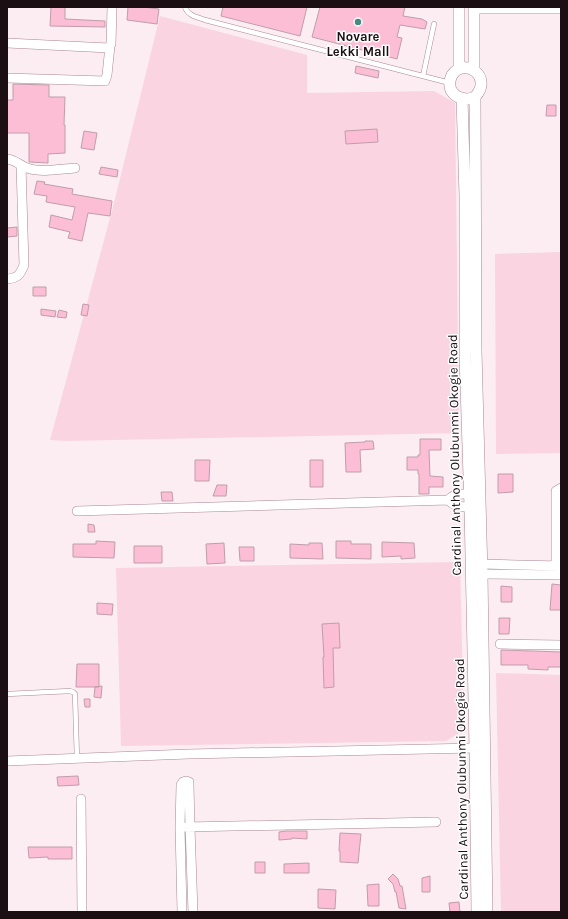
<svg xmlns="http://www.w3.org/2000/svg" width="568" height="919" font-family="Karla,sans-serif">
  <rect width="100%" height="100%" fill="#fcedf2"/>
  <path fill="#fad4e1" d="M160,16l147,39v38l127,-2 21,12 4,330 -394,8 -15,-1 63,-233z
    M561,252v201l-65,1 -1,-200z
    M460,562l4,168 -18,11 -325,5 -5,-178z
    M496,673l65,2v237h-60z"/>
  <path fill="#fbbed5" stroke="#c19daa" d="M51,7h14v12l40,2v6l-55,-1z
    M128,7h15l16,2 -2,15 -30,-4z
    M223,7h84l-7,29 -79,-20z
    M320,7h85l-2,9 19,3 5,3 -2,7 -25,-4 -3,12 5,1 -5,21 -85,-22z
    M356,66l23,5 -1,7 -23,-5z
    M13,84l36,1v12h16l-1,28h1v28l-17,1v9l-19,-1v-29h-22v-33h6z
    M547,105h9v11h-10z
    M377,129l1,13 -32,2 -1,-13z
    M84,131l13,2 -3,17 -13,-2z
    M101,167l17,3 -1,7 -18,-3z
    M37,181l8,1 -1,2 29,5 -1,5 40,7 -2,15 -22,-3 -6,28 -14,-3 2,-6 -21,-5 2,-12 21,5 3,-13 -29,-5 1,-6 -13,-2z
    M17,227v9l-10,1v-9z
    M33,287h13v9h-13z
    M83,304l6,1 -2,11 -6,-1z
    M41,309l15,2 -1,6 -14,-2z
    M59,310l8,2 -1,6 -9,-1z
    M420,439h21v11h-12l1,26 13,1v10h-14v7h-10v-20h-1v-4h-11v-13h11v-2h2z
    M365,441h8l1,8 -14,1 1,22h-15l-1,-29 20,-1z
    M195,460h15l-1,21h-14z
    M310,460h13v27h-13z
    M498,474h15v18l-15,1z
    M217,485h10l-1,11h-13z
    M161,492h11l1,9h-11z
    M88,524l6,1 1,7h-7z
    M96,541l19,1 -1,16 -41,-1v-13h23z
    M336,541h15v3h20v15l-35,-1z
    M382,542l32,1 1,15 -14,1v-3l-19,1z
    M224,543l1,20 -18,1 -1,-20z
    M309,543h13l1,16 -33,-1v-14l19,1z
    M134,546h28v17h-28z
    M239,547h15v14h-14z
    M552,584l9,1v25h-11z
    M501,586l11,1v15h-11z
    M97,603l16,1 -1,11 -15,-1z
    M499,618h11l-1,16h-10z
    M339,623l1,25h-7l1,39 -10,1 -1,-31h1l-2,-33z
    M501,650l60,2v15h-13v3l-20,-1v-4h-27z
    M77,664h22v23h-23z
    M102,686l-1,12 -7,-1 1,-10z
    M84,699h6v8h-5z
    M78,776l1,9 -21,1 -1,-9z
    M286,831h21v8l-15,-1v1l-13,1v-8z
    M340,833l21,1 -3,29 -18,-1v-11h-1z
    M28,847h44v12h-24v-2l-19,1z
    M255,862h10v11h-10z
    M309,863v10h-25v-9z
    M393,874l5,5 2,7h2l4,23 -7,-1 -3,-16h-1l-2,-8 -5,-5z
    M430,876v16h-8v-14z
    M379,884v22h-11l-1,-21z
    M318,889l18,1 -1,19 -17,-1z
    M459,902l1,10h-10l-1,-9z"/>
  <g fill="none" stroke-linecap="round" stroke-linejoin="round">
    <g stroke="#aa8794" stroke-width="5.5">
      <path id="service" d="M185,7c3,9 12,10 20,13l245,63
        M423,76l11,-52
        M7,694l63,-3 3,1 2,2 2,65"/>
    </g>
    <g stroke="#aa8794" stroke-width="10">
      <path id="minor" d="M474,9h87
        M7,43l102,5 2,-4 1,-37
        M7,78l98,3 2,-6 3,-29
        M7,159c9,1 12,6 20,9 15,5 33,1 48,0
        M7,279c11,-1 13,-4 17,-14l-3,-100
        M448,500c8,-7 11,-6 21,-6
        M77,511l371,-11c8,7 12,7 22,7
        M482,564l79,2
        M482,574l79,1
        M556,575v-84l5,-3
        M500,644l61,1
        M7,761l182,-7 286,-6
        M81,799l1,113
        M186,827l250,-5
        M182,912l-2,-85 1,-42 2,-3 3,-1 3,1v3l1,42 3,85"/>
    </g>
    <g stroke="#aa8794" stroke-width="12">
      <path id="tertiary" d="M459,7v61
        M474,70v-63
        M475,97c-8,4 -19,2 -24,-7 -2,-5 -1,-11 1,-15 12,-18 42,1 23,22l1,254 6,223 5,338
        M462,98l3,98v159l5,152 5,241 2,164"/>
    </g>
    <use href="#service" stroke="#fff" stroke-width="4.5"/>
    <use href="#minor" stroke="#fff" stroke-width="9"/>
    <use href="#tertiary" stroke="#fff" stroke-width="11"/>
  </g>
  <circle fill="#448b84" stroke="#fff" stroke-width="1.5" cx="358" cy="22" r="4"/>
  <g text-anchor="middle" stroke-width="3" stroke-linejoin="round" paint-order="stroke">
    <g font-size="13" font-weight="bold" fill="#1b0f14" stroke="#fff">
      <text x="358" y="41">Novare<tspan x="358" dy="15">Lekki Mall</tspan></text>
    </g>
    <g font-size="13" fill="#1b0f14" stroke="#fff">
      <text transform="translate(454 455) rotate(-91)" y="5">Cardinal Anthony Olubunmi Okogie Road</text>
      <text transform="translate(461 779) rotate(-91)" y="5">Cardinal Anthony Olubunmi Okogie Road</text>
    </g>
  </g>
  <rect width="568" height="919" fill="none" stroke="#1b0f14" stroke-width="16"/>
</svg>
